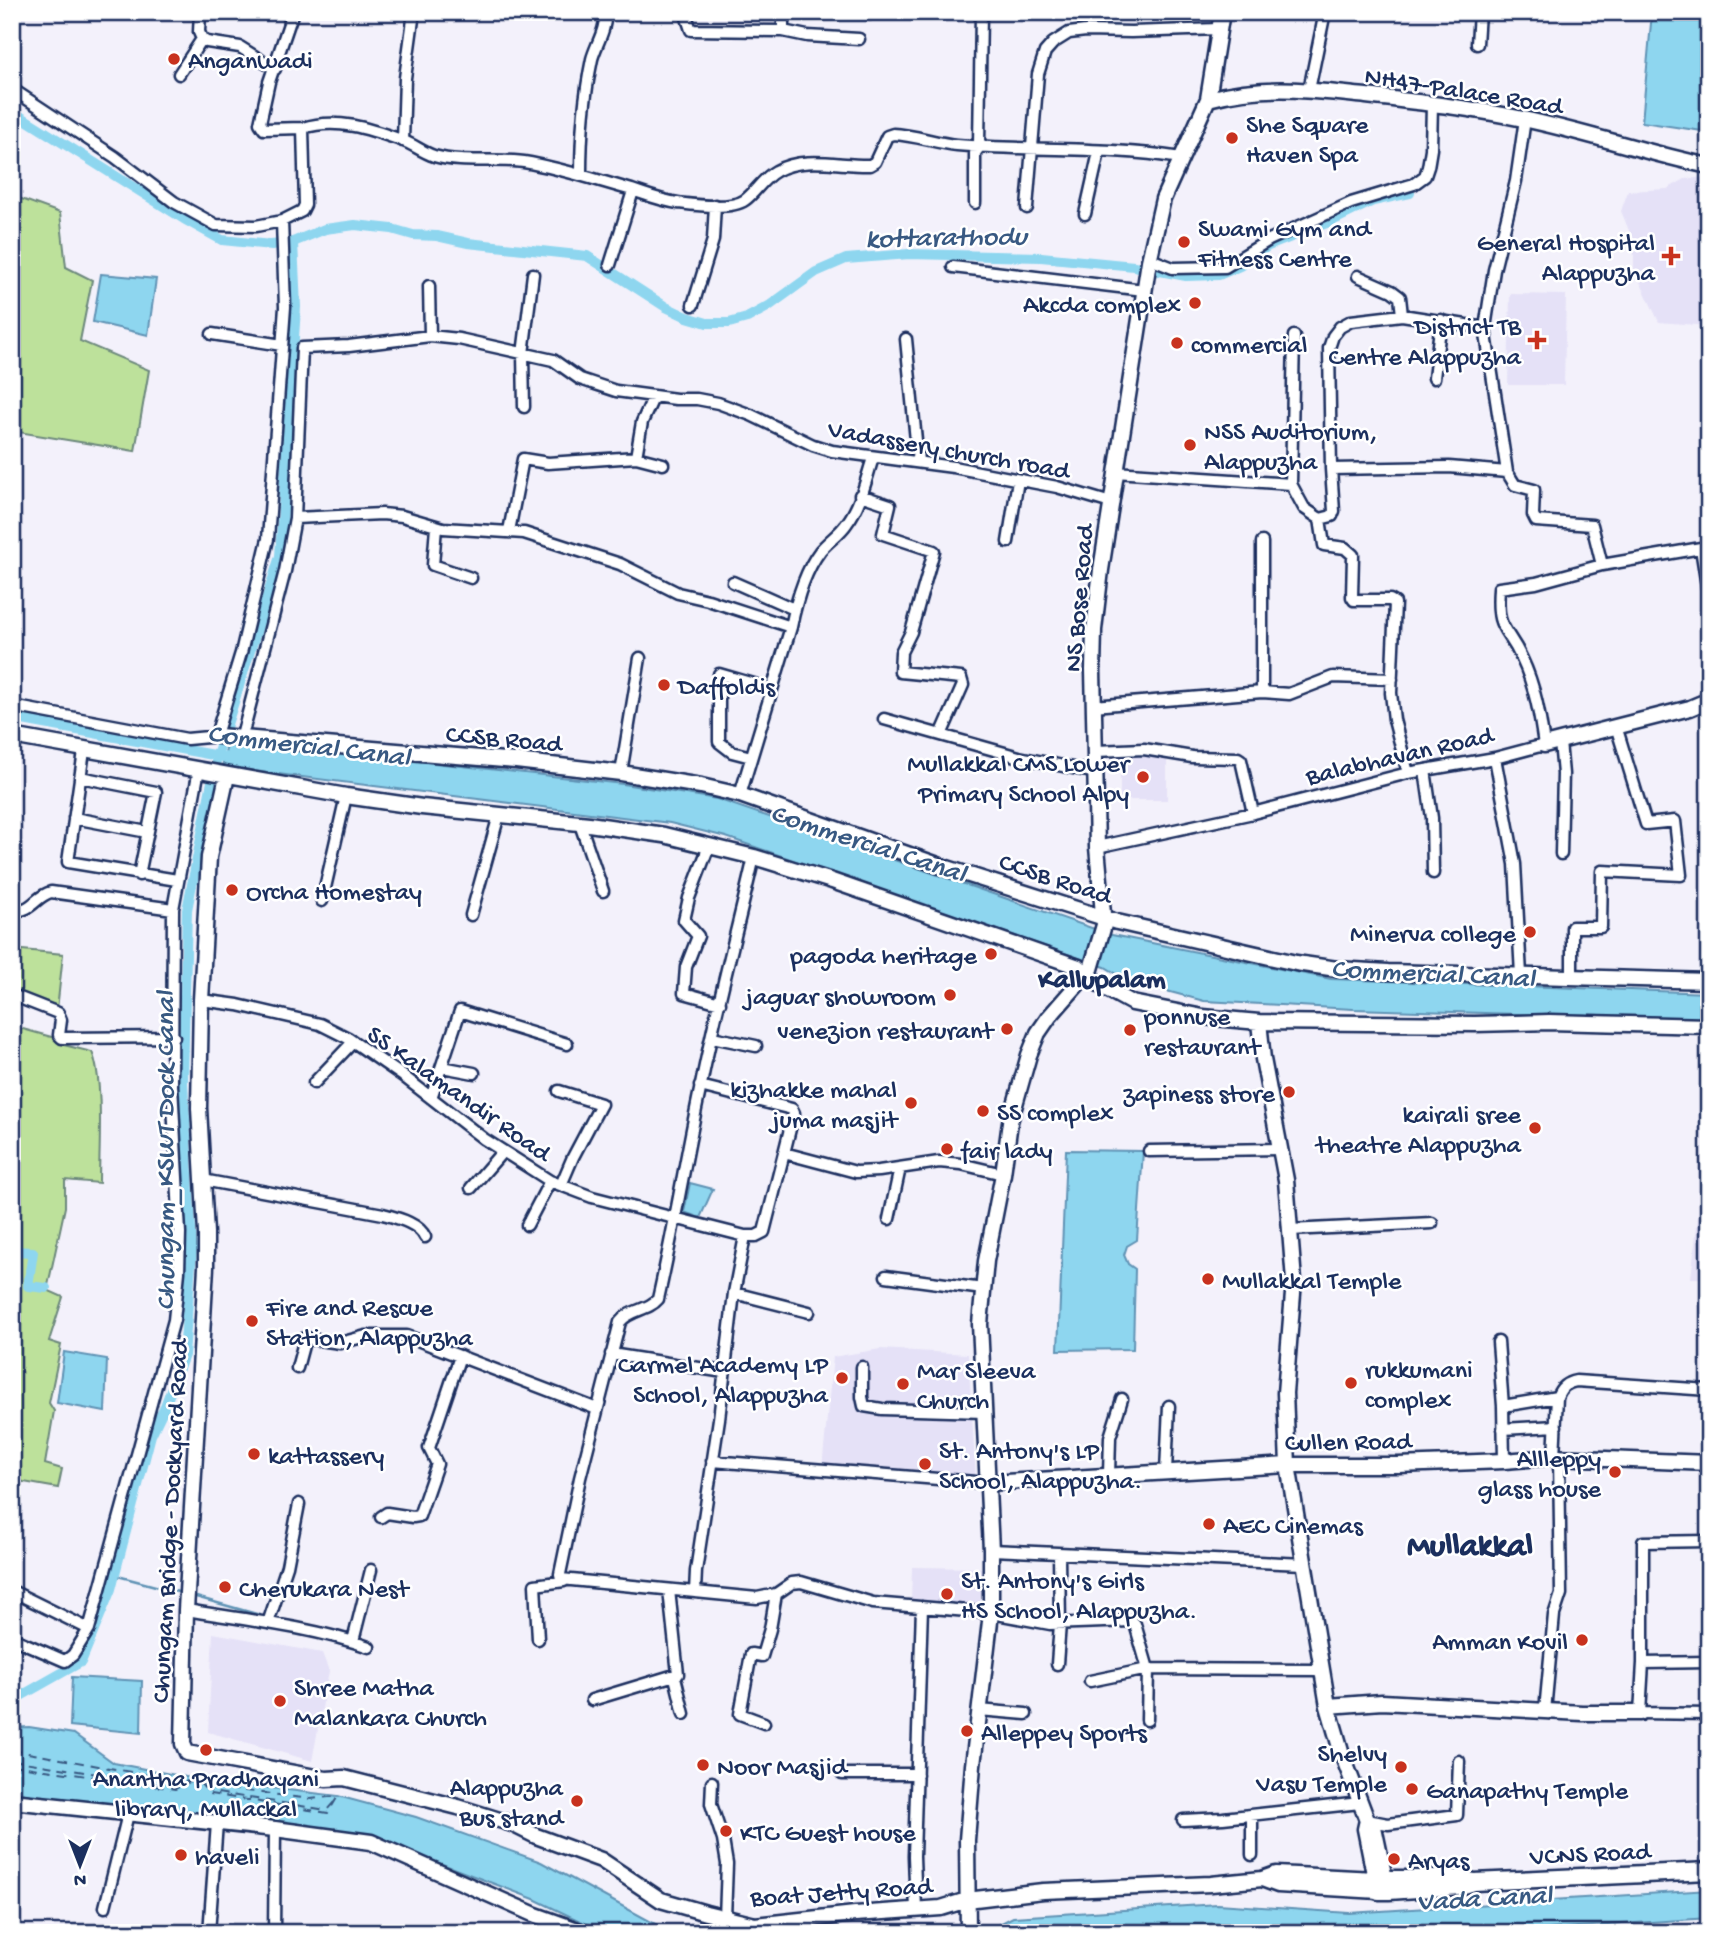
<svg xmlns="http://www.w3.org/2000/svg" width="1721" height="1945" font-family="'Gochi Hand',sans-serif">
  <rect width="100%" height="100%" fill="#f3f1fb"/>
  <filter id="ink" filterUnits="userSpaceOnUse"><feTurbulence type="fractalNoise" baseFrequency=".0143" numOctaves="2"/><feDisplacementMap in="SourceGraphic" scale="14" xChannelSelector="R" yChannelSelector="G"/><feConvolveMatrix kernelMatrix="1 2 1 2 8 2 1 2 1" color-interpolation-filters="sRGB"/></filter>
  <g filter="url(#ink)">
    <path fill="#e5e1f7" d="M1709,177v149l-50,-4 -25,-53v-26l-13,-32 7,-20 39,-2 18,-10z
      M1510,294l56,1 -2,90h-56z
      M1120,754h47v46h-47z
      M1698,1217l11,1v60h-18z
      M880,1349l88,5 8,125 -154,-11 11,-111z
      M912,1567l70,1 -1,36 -70,-1z
      M213,1633l109,20 7,18 -17,90 -104,-29z"/>
    <path fill="#bde19b" stroke="#6c887c" stroke-width="2" d="M12,178l4,19 44,16 6,54 26,13 -12,61 69,29 -14,81 -123,-20z
      M12,949l51,5 -6,56 -45,-18z
      M12,1026l43,12 9,7 28,7c12,29 7,97 7,131l-34,-3v27l-18,83 16,7 -14,44 12,4 -12,58 5,8 -9,53 17,5 -4,19 -46,-8z"/>
    <path fill="#8ed6ef" stroke="#6093b5" stroke-width="2" d="M1652,12h57v120l-67,-10z
      M101,274l55,5 -8,56 -55,-13z
      M228,740l395,44 94,15 395,136 219,44 378,14v27l-356,-11 -149,-8 -75,-20 -24,-14 -379,-130 -56,-14 -448,-56z
      M1066,1150l77,1 -6,89 -10,6 -3,9 4,9 7,5 -2,80 -75,1z
      M690,1183l23,6 -13,29 -16,-6z
      M64,1352l43,7 -2,53 -48,-9z
      M72,1677l70,4 -1,52 -71,-7z
      M29,1727l45,7 40,29 82,16 142,17 78,21 125,45 116,63 23,8h-75l-71,-34 -163,-62 -359,-44v-65z
      M1709,1890v28l-219,15h-508l31,-16 205,-13 131,9z"/>
    <g fill="none" stroke-linecap="round" stroke-linejoin="round">
      <path stroke="#6093b5" stroke-width="2.5" d="M114,1575l64,17
        M196,1597l64,18"/>
      <path stroke="#8ed6ef" stroke-width="10" d="M12,111l172,108 38,21 50,5 21,-3 3,65 -16,249 -63,200 -30,154 -4,173 9,166 -8,106 -19,51 -14,29 -40,154 -30,73 -69,39
        M293,242l32,-13 30,-4 37,4 21,6 24,1 31,7 119,13 79,51 21,10 20,6h22l18,-5 22,-12 47,-34 30,-13 63,-5 132,3 93,9 52,10 33,-1 21,-9 28,-20 66,-26 39,-19 37,-8
        M12,718l212,39
        M12,1251l21,1 -5,34 18,2"/>
      <path stroke="#385982" stroke-width="2" stroke-dasharray="9 7" stroke-linecap="butt" d="M12,1750l173,32 5,-2
        M12,1760l163,27 9,-4
        M12,1765l163,24 21,-10 14,15 118,19 10,-17
        M199,1780l7,6 105,13 26,-3
        M204,1786l7,6 116,18 7,-8"/>
      <g stroke="#1b2f5e" stroke-width="15">
        <path id="street" d="M200,12l-1,20 3,7 5,3 33,5 35,22
          M293,12l-24,70 -9,41 4,6 39,-1
          M685,12l6,18 92,1v-19
          M870,14l1,-2
          M783,31l24,5 52,3
          M1477,44l2,-32
          M179,74l23,-35
          M12,89l103,68 59,45 42,23 40,1 26,-5 20,-10 3,-6 -2,-77c33,-11 67,1 98,12 12,4 21,12 33,16 29,8 61,2 90,6 37,6 72,18 108,28 15,5 30,11 46,13 17,2 53,7 67,-3 11,-8 18,-22 31,-29 28,-16 64,-5 94,-6l5,-3 12,-26 6,-2c22,1 43,9 64,11 75,6 150,1 224,13
          M1309,90l16,-78
          M403,141l2,-63 9,-66
          M979,145l2,-133
          M581,174c0,-38 3,-77 11,-115 4,-15 15,-30 13,-47
          M975,203v-50l6,-8
          M1027,208l11,-134 7,-22 8,-9 16,-10 17,-2 45,1 88,-3
          M1085,214l14,-62
          M1150,259l23,9 52,-1 44,-27 82,-37 63,-19 11,-8 3,-9 3,-18 1,-45
          M610,265l23,-74
          M953,267l191,23
          M1358,276l34,15 8,6 2,18
          M429,286l1,50
          M693,305l20,-65 2,-35
          M212,334l70,11
          M906,339l12,122
          M1434,378l7,-58
          M524,407l-1,-53 10,-80
          M636,457l27,7
          M873,458c-7,21 -12,47 -26,65 -7,11 -19,18 -27,28 -15,20 -24,51 -29,76l-83,-27 -30,-7 -58,-29 -96,-31 -81,-5 -41,-12 -20,-2 -87,4 7,-170 47,-2 81,-10 29,3 94,21 27,19 36,12 60,8h21l21,4 33,12 62,30 19,6 121,16 104,20 54,16
          M1331,469l-2,-121 4,-12 7,-9 11,-6 51,-6 83,13
          M1115,472l176,12 13,24 16,11 12,-3 2,-5 -3,-42 118,-2 58,5 -22,-144 9,-58 22,-89 9,-62
          M1507,472l8,13 19,5 -1,25 3,6 56,4 10,40 99,-17 8,51
          M1291,484l3,-148
          M860,495l30,10 -7,29 51,17 -23,81 -10,20 -1,20 61,6 2,7 -22,50
          M1320,519l4,26 21,3 8,7 -1,42 2,3h36l5,3 -4,90 3,27 14,53
          M436,527l-3,38 38,13
          M509,531l14,-72 25,4 88,-6 6,-35 12,-26
          M1008,542l10,-62
          M733,582l61,27
          M1262,692l27,2 44,-17 59,2
          M12,706l175,33 32,-3
          M1093,706l169,-14v-150
          M884,719l135,38 78,16
          M216,735l25,-82 27,-114 17,-232 -3,-86
          M242,736l43,-165 10,-53
          M1560,742l3,32 -2,80
          M84,751l-16,111 109,18
          M1096,751l48,-2 48,8 46,1 3,2 12,53
          M751,757l-19,-5 -13,-10v-68l52,15
          M1495,758l20,106 6,111
          M1425,770l7,48 1,55
          M621,773l19,-115
          M80,777l76,15 -17,83
          M740,795l51,-168
          M74,818l73,14
          M580,824l23,67
          M709,846l-20,52 -5,22 14,16 -12,31 -2,26 36,10
          M1097,847l156,-34 155,-40 87,-15 49,-13c-4,-29 -9,-59 -22,-86 -16,-35 -26,-26 -23,-71l37,-5 66,-18
          M754,857c-18,78 -39,155 -54,233 -15,70 -26,140 -42,209 -10,12 -28,10 -38,23l-40,156 -20,96 1,5 196,19 19,-4 16,-11 9,-1 72,21 118,10 59,11 82,-3 3,3 13,45 -1,51
          M322,901l24,-105
          M12,911c22,0 22,-14 39,-19l122,17
          M471,915l28,-100
          M1572,976v-49h29l1,-56 79,4 -6,-54 -29,3 -30,-98
          M12,995l46,18 3,7 -2,15 3,3 112,-1
          M201,1000l37,5 82,19 28,14 55,38 81,63 66,42 42,16 153,39h11l8,-4 20,-79 72,19 23,-1 60,-9 22,2 42,10
          M712,1037l44,9
          M442,1067l32,6
          M314,1083l39,-41
          M700,1086l92,23 2,4 -10,40
          M559,1091l42,13 -28,53 -12,28
          M431,1098l29,-87 107,33
          M1149,1151l132,-2
          M203,1180l180,34c14,4 36,9 42,23
          M471,1188l32,-37
          M889,1219l11,-51
          M527,1225l23,-44
          M1290,1230l142,-7
          M886,1276l97,13
          M734,1293l75,19
          M1498,1342l5,64
          M611,1354l113,18
          M862,1367v30l2,9 18,3 102,3
          M297,1368l8,-30 35,5 26,-7h41l190,73
          M1503,1429l53,-3
          M1554,1457l3,-60c4,-10 9,-14 19,-16l133,9
          M712,1461l276,22
          M1504,1461l-1,-55 54,-9
          M1166,1471l3,-65
          M1109,1475l1,-38 12,-38
          M381,1517l6,-4 26,4 6,-1 18,-52 -8,-16 31,-92
          M1709,1541l-66,1v121l-3,50 69,1
          M991,1550l313,14
          M12,1591l77,38
          M695,1592l1,-21 23,-152 15,-126 11,-57
          M186,1610c61,10 125,17 183,37
          M268,1623l19,-57 12,-62
          M12,1638l53,23 8,-6 16,-26 85,-309 5,-48 1,-39 -8,-148 1,-176 26,-140
          M538,1639l-3,-54 29,-4
          M353,1641l18,-71
          M1643,1663l66,-1
          M1057,1664l3,-40 -1,-69
          M675,1677l9,37
          M1090,1681l58,-12 173,1
          M592,1700l86,-26 -9,-84
          M979,1710l47,4
          M1545,1711l9,-96 7,-21 -2,-137
          M764,1723l-24,-9 11,-60 11,2 8,-27 6,-35
          M842,1774h75
          M712,1782l-1,22 12,36 4,24 -2,54
          M1183,1820l40,-2 137,-15
          M1367,1820l21,4 69,-9 2,-54
          M1252,1855v-40
          M105,1907l23,-93
          M916,1910l-2,-54 8,-249
          M209,1933l8,-110
          M274,1933l1,-104"/>
      </g>
      <g stroke="#1b2f5e" stroke-width="19">
        <path id="secondary" d="M1208,99c58,-15 99,-9 158,-3 53,6 106,12 157,23 63,13 123,34 186,47
          M12,736l334,60 76,11 167,17 75,11 90,22 78,24 247,86 24,20 29,16 71,14 56,5 216,2 74,-2 160,4
          M219,736l297,25 105,12 80,13 39,9 201,71 176,56 179,41 41,6 51,3 321,9
          M1544,745l146,-37 19,-8
          M227,776l-18,81 -8,143 -2,108 7,125v34l-20,343 -3,134 4,9 139,26 18,-1 114,29 54,17 24,12 65,24 60,40 45,13 49,12 100,-11 86,-6 26,-8 76,-9 168,-7 51,-5 14,-5 99,5 -10,-50 2,-9
          M1259,1022l4,37 23,121 8,101 -9,112 3,72 40,241 14,48 25,66 7,7 11,52
          M988,1483l300,-18h110l106,-4 50,-4 155,6
          M1328,1706l54,-4 200,11h58
          M12,1801l263,28 96,13 162,72 53,19
          M1262,1879l16,6 101,6
          M968,1933l-1,-93 6,-75 18,-152v-63l-11,-226 6,-63 17,-87 7,-52 19,-67 9,-22 11,-16 42,-48 13,-44 -7,-78 -4,-177 1,-40 7,-60 48,-309 14,-62 45,-100 14,-87"/>
      </g>
      <g stroke="#1b2f5e" stroke-width="21">
        <path id="primary" d="M1474,1882l-12,-3h-87l4,12h10l71,-5 14,-4 235,-11"/>
      </g>
      <use href="#street" stroke="#fff" stroke-width="10"/>
      <use href="#secondary" stroke="#fff" stroke-width="14"/>
      <use href="#primary" stroke="#fff" stroke-width="16"/>
    </g>
  </g>
  <g fill="#c8321e" stroke="#fff" stroke-width="2.5">
    <circle cx="174" cy="59" r="7"/>
    <circle cx="1232" cy="138" r="7"/>
    <circle cx="1184" cy="242" r="7"/>
    <path d="M1667.5 245.5h7v7h7v7h-7v7h-7v-7h-7v-7h7z"/>
    <circle cx="1195" cy="303" r="7"/>
    <path d="M1533.5 329.5h7v7h7v7h-7v7h-7v-7h-7v-7h7z"/>
    <circle cx="1177" cy="343" r="7"/>
    <circle cx="1190" cy="445" r="7"/>
    <circle cx="664" cy="685" r="7"/>
    <circle cx="1143" cy="777" r="7"/>
    <circle cx="232" cy="890" r="7"/>
    <circle cx="1530" cy="932" r="7"/>
    <circle cx="991" cy="954" r="7"/>
    <circle cx="950" cy="995" r="7"/>
    <circle cx="1007" cy="1029" r="7"/>
    <circle cx="1130" cy="1030" r="7"/>
    <circle cx="1289" cy="1092" r="7"/>
    <circle cx="911" cy="1103" r="7"/>
    <circle cx="983" cy="1111" r="7"/>
    <circle cx="1535" cy="1128" r="7"/>
    <circle cx="947" cy="1149" r="7"/>
    <circle cx="1208" cy="1279" r="7"/>
    <circle cx="252" cy="1321" r="7"/>
    <circle cx="842" cy="1378" r="7"/>
    <circle cx="1351" cy="1383" r="7"/>
    <circle cx="903" cy="1384" r="7"/>
    <circle cx="254" cy="1454" r="7"/>
    <circle cx="925" cy="1464" r="7"/>
    <circle cx="1615" cy="1472" r="7"/>
    <circle cx="1209" cy="1524" r="7"/>
    <circle cx="225" cy="1587" r="7"/>
    <circle cx="947" cy="1594" r="7"/>
    <circle cx="1582" cy="1640" r="7"/>
    <circle cx="280" cy="1701" r="7"/>
    <circle cx="967" cy="1731" r="7"/>
    <circle cx="206" cy="1750" r="7"/>
    <circle cx="703" cy="1765" r="7"/>
    <circle cx="1401" cy="1767" r="7"/>
    <circle cx="1412" cy="1789" r="7"/>
    <circle cx="577" cy="1801" r="7"/>
    <circle cx="726" cy="1831" r="7"/>
    <circle cx="181" cy="1855" r="7"/>
    <circle cx="1394" cy="1859" r="7"/>
  </g>
  <g text-anchor="middle" stroke-width="5" stroke-linejoin="round" paint-order="stroke">
    <g font-size="26" fill="#1b2f5e" stroke="#fff" text-anchor="start">
      <text x="188" y="68">Anganwadi</text>
      <text x="1246" y="132">She Square<tspan x="1246" dy="30">Haven Spa</tspan></text>
      <text x="1198" y="236">Swami Gym and<tspan x="1198" dy="30">Fitness Centre</tspan></text>
      <text x="1655" y="250" text-anchor="end">General Hospital<tspan x="1655" dy="30">Alappuzha</tspan></text>
      <text x="1181" y="312" text-anchor="end">Akcda complex</text>
      <text x="1521" y="334" text-anchor="end">District TB<tspan x="1521" dy="30">Centre Alappuzha</tspan></text>
      <text x="1191" y="352">commercial</text>
      <text x="1204" y="439">NSS Auditorium,<tspan x="1204" dy="30">Alappuzha</tspan></text>
      <text x="678" y="694">Daffoldis</text>
      <text x="1129" y="771" text-anchor="end">Mullakkal CMS Lower<tspan x="1129" dy="30">Primary School Alpy</tspan></text>
      <text x="246" y="899">Orcha Homestay</text>
      <text x="1516" y="941" text-anchor="end">Minerva college</text>
      <text x="977" y="963" text-anchor="end">pagoda heritage</text>
      <text x="936" y="1004" text-anchor="end">jaguar showroom</text>
      <text x="1144" y="1024">ponnuse<tspan x="1144" dy="30">restaurant</tspan></text>
      <text x="993" y="1038" text-anchor="end">venezion restaurant</text>
      <text x="897" y="1097" text-anchor="end">kizhakke mahal<tspan x="897" dy="30">juma masjit</tspan></text>
      <text x="1275" y="1101" text-anchor="end">zapiness store</text>
      <text x="997" y="1120">SS complex</text>
      <text x="1521" y="1122" text-anchor="end">kairali sree<tspan x="1521" dy="30">theatre Alappuzha</tspan></text>
      <text x="961" y="1158">fair lady</text>
      <text x="1222" y="1288">Mullakkal Temple</text>
      <text x="266" y="1315">Fire and Rescue<tspan x="266" dy="30">Station, Alappuzha</tspan></text>
      <text x="828" y="1372" text-anchor="end">Carmel Academy LP<tspan x="828" dy="30">School, Alappuzha</tspan></text>
      <text x="1365" y="1377">rukkumani<tspan x="1365" dy="30">complex</tspan></text>
      <text x="917" y="1378">Mar Sleeva<tspan x="917" dy="30">Church</tspan></text>
      <text x="939" y="1458">St. Antony's LP<tspan x="939" dy="30">School, Alappuzha.</tspan></text>
      <text x="268" y="1463">kattassery</text>
      <text x="1601" y="1466" text-anchor="end">Allleppy<tspan x="1601" dy="30">glass house</tspan></text>
      <text x="1223" y="1533">AEC Cinemas</text>
      <text x="961" y="1588">St. Antony's Girls<tspan x="961" dy="30">HS School, Alappuzha.</tspan></text>
      <text x="239" y="1596">Cherukara Nest</text>
      <text x="1568" y="1649" text-anchor="end">Amman Kovil</text>
      <text x="294" y="1695">Shree Matha<tspan x="294" dy="30">Malankara Church</tspan></text>
      <text x="981" y="1740">Alleppey Sports</text>
      <text x="1387" y="1761" text-anchor="end">Shelvy<tspan x="1387" dy="30">Vasu Temple</tspan></text>
      <text x="717" y="1774">Noor Masjid</text>
      <text x="206" y="1786" text-anchor="middle">Anantha Pradhayani<tspan x="206" dy="30">library, Mullackal</tspan></text>
      <text x="563" y="1795" text-anchor="end">Alappuzha<tspan x="563" dy="30">Bus stand</tspan></text>
      <text x="1426" y="1798">Ganapathy Temple</text>
      <text x="740" y="1840">KTC Guest house</text>
      <text x="195" y="1864">haveli</text>
      <text x="1408" y="1868">Aryas</text>
    </g>
    <g font-size="26" fill="#1b2f5e" stroke="#fff">
      <text transform="translate(1464 89) rotate(9)" y="9">NH47-Palace Road</text>
      <text transform="translate(949 448) rotate(10)" y="9">Vadassery church road</text>
      <text transform="translate(1077 598) rotate(-85)" y="9">NS Bose Road</text>
      <text transform="translate(504 737) rotate(5)" y="9">CCSB Road</text>
      <text transform="translate(1399 754) rotate(-13)" y="9">Balabhavan Road</text>
      <text transform="translate(1056 877) rotate(18)" y="9">CCSB Road</text>
      <text transform="translate(460 1092) rotate(35)" y="9">SS Kalamandir Road</text>
      <text transform="translate(1348 1440) rotate(-1)" y="9">Cullen Road</text>
      <text transform="translate(168 1521) rotate(-87)" y="9">Chungam Bridge - Dockyard Road</text>
      <text transform="translate(1590 1852) rotate(-3)" y="9">VCNS Road</text>
      <text transform="translate(841 1890) rotate(-4)" y="9">Boat Jetty Road</text>
    </g>
    <g font-size="28" font-style="italic" fill="#385982" stroke="#fff">
      <text transform="translate(946 235) rotate(-1)" y="10">kottarathodu</text>
      <text transform="translate(309 743) rotate(7)" y="10">Commercial Canal</text>
      <text transform="translate(869 841) rotate(18)" y="10">Commercial Canal</text>
      <text transform="translate(1433 971) rotate(3)" y="10">Commercial Canal</text>
      <text transform="translate(163 1151) rotate(-90)" y="10">Chungam_KSWT Dock Canal</text>
      <text transform="translate(1484 1896) rotate(-3)" y="10">Vada Canal</text>
    </g>
    <g font-size="28" font-weight="bold" fill="#1b2f5e" stroke="#fff">
      <text x="1102" y="987">Kallupalam</text>
    </g>
    <g font-size="33" font-weight="bold" fill="#1b2f5e" stroke="#fff">
      <text x="1470" y="1554">Mullakkal</text>
    </g>
  </g>
  <rect width="1721" height="1945" fill="none" stroke="#fff" stroke-width="42"/>
  <rect x="21" y="21" width="1679" height="1903" fill="none" stroke="#1b2f5e" stroke-width="2.5" filter="url(#ink)"/>
  <g transform="translate(80 1865) rotate(180)" stroke="#ffffff" stroke-width="5" paint-order="stroke">
  <path d="M0-5L12 26L0 18L-12 26Z" fill="#1b2f5e"/>
  <text y="-10" font-size="19" font-weight="bold" text-anchor="middle" fill="#1b2f5e">N</text>
  </g>
</svg>
